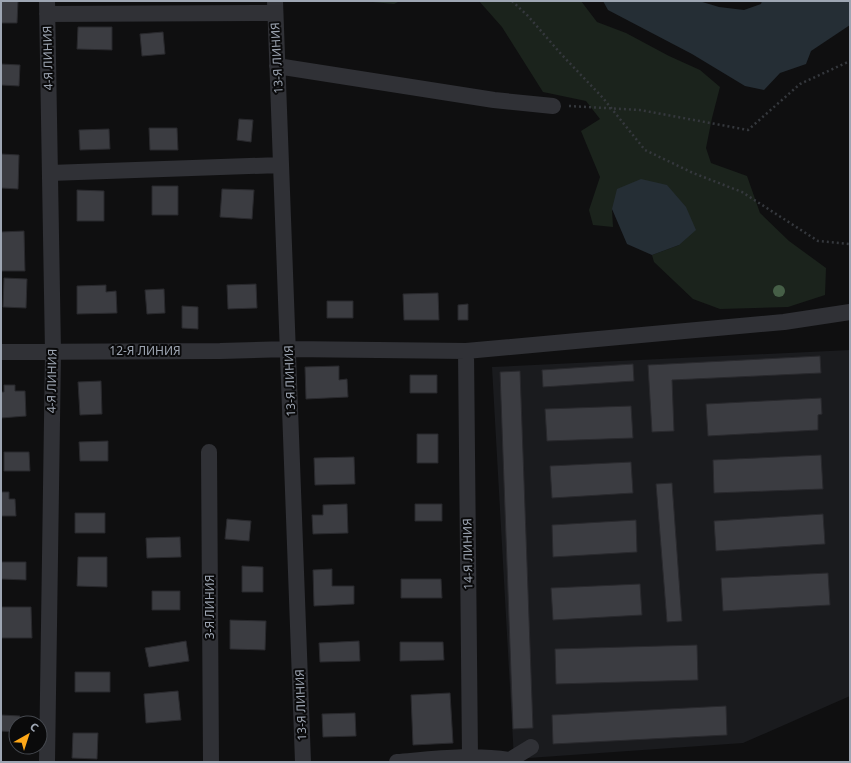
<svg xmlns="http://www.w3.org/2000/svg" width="851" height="763" font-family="'Noto Sans',sans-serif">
  <rect width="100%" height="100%" fill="#0f0f10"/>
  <path fill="#1a1b1e" d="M850,350v346l-107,47 -229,16 -22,-392z"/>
  <path fill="#1b231c" d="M362,1h38l-6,3z
    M479,1h102l16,21 29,11 43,23 31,14 20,17 -8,31 -6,30 5,15 36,13 13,37 29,28 37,27 -1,27 -37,12 -68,2 -27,-10 -39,-37 -2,-7 27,-10 -67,-36 1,18 -20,-2 -4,-15 11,-33 -19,-46 19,-12 -14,-18 -43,-9 -41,-65z"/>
  <path fill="#252e35" d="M603,1h96l20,6 25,3 17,-6 1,-3h88v24l-39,26 -5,13 -26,9 -16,17 -19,-4 -53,-32 -84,-44z
    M641,179l26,6 19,22 10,23 -17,15 -27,10 -25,-11 -15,-35 5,-20z"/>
  <path fill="#3b3c41" stroke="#29292d" d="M1,1h18h-1l-1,22h-16z
    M78,27h34v23l-35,-1z
    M163,32l2,22 -23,2 -2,-22z
    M1,64l19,1 -1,21 -18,-1z
    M239,119l14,1 -2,22 -14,-2z
    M149,128h28l1,22h-28z
    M109,129l1,20 -30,1 -1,-20z
    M1,154l18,1 -1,34 -17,-1z
    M152,186h26v29h-26z
    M222,189l32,1 -2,29 -32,-2z
    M77,190l27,1v30h-27z
    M24,231l1,40h-24v-39z
    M4,278l23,1 -1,29 -23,-1z
    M256,284l1,24 -29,1 -1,-24z
    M106,285v7l10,-1 1,22 -40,1v-28z
    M164,289l1,24 -18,1 -2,-24z
    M438,293l1,27h-35l-1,-26z
    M327,301h26v17h-26z
    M468,304v16h-10v-15z
    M182,306l16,1v22l-16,-1z
    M820,356l1,17 -149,7 2,51 -22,1 -4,-67z
    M633,364l1,17 -91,6 -1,-17z
    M339,366v14l8,-1 1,18 -42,2 -1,-32z
    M520,371l13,357 -20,1 -13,-357z
    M410,375h27v18h-27z
    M101,381l1,33 -22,1 -2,-33z
    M4,385h11v6h10l1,25 -25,2v-26h3z
    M821,398l1,16 -4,1v15l-110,6 -2,-32z
    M631,406l2,32 -86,3 -2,-32z
    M417,434h21v29h-21z
    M108,441v20h-28l-1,-19z
    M4,452h25l1,19h-26z
    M821,455l2,34 -109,4 -1,-33z
    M354,457l1,27 -40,1 -1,-27z
    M631,462l2,31 -81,5 -2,-32z
    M672,483l10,138 -15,1 -11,-138z
    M1,492h8v7h6l1,17h-15z
    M347,504l1,29 -35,1 -1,-19h11v-10z
    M415,504h27v17h-27z
    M75,513h30v20h-30z
    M823,514l2,30 -109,7 -2,-30z
    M227,519l24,2 -2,20 -24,-2z
    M636,520l1,32 -84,5 -1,-32z
    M180,537l1,20 -34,1 -1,-20z
    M78,557h29v30l-30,-1z
    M1,562h25v18l-25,-1z
    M242,566l21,1v25h-21z
    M332,569v17h22v18l-40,2 -1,-36z
    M828,573l2,32 -107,6 -2,-33z
    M401,579h40l1,19h-41z
    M640,584l2,31 -89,5 -2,-32z
    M152,591h28v19h-28z
    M1,607h30l1,31h-31z
    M230,620l36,1 -1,29 -35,-1z
    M186,641l3,20 -40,6 -4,-19z
    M359,641l1,20 -40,1 -1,-19z
    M400,642h43l1,18 -44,1z
    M697,645l1,35 -142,4 -1,-35z
    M75,672h35v20h-35z
    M178,691l3,29 -35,3 -2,-29z
    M450,693l3,50 -40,2 -2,-50z
    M726,706l1,29 -174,9 -1,-29z
    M355,713l1,23 -33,1 -1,-23z
    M1,715l19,1v7h-4v9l-15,-1z
    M73,733h25l-1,26 -25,-1z"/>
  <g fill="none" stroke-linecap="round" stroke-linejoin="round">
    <path stroke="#35383d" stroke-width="2.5" stroke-dasharray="2 3" stroke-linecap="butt" d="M512,1l16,15 33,38 42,44 42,52 48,23 49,19 76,49 32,3
      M569,106l71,4 108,20 52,-46 50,-23"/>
    <path stroke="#303136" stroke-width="16" d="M47,1l6,351 -6,410
      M275,1l28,761
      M47,14l228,-1
      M277,66l217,34 59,6
      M50,173l231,-8
      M466,351l4,406
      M1,352l219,-1 69,-2 177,2 318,-29 66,-10
      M209,452l2,310
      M397,762c37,-3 76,-8 113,-2
      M510,762v-2l21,-13"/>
  </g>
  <circle fill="#465f47" cx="779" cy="291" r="6"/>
  <g text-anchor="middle" stroke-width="4" stroke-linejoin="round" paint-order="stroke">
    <g font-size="12" fill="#9ea6b3" stroke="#0a0a0b">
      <text transform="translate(48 58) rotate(-91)" y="4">4-Я ЛИНИЯ</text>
      <text transform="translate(277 58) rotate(-93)" y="4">13-Я ЛИНИЯ</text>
      <text x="145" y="355">12-Я ЛИНИЯ</text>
      <text transform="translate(52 381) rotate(-89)" y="4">4-Я ЛИНИЯ</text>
      <text transform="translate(290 381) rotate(-92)" y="4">13-Я ЛИНИЯ</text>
      <text transform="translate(468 554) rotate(-91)" y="4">14-Я ЛИНИЯ</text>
      <text transform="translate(210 607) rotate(-90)" y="4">3-Я ЛИНИЯ</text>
      <text transform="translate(301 705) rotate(-92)" y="4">13-Я ЛИНИЯ</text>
    </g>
  </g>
  <rect width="851" height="763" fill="none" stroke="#9ea6b3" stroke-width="4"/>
  <g transform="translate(28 735) rotate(39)"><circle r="19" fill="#0a0a0b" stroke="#45484e"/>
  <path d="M0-3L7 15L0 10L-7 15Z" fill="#ffa818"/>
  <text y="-6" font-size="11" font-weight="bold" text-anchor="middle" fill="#9ea6b3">С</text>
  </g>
</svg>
